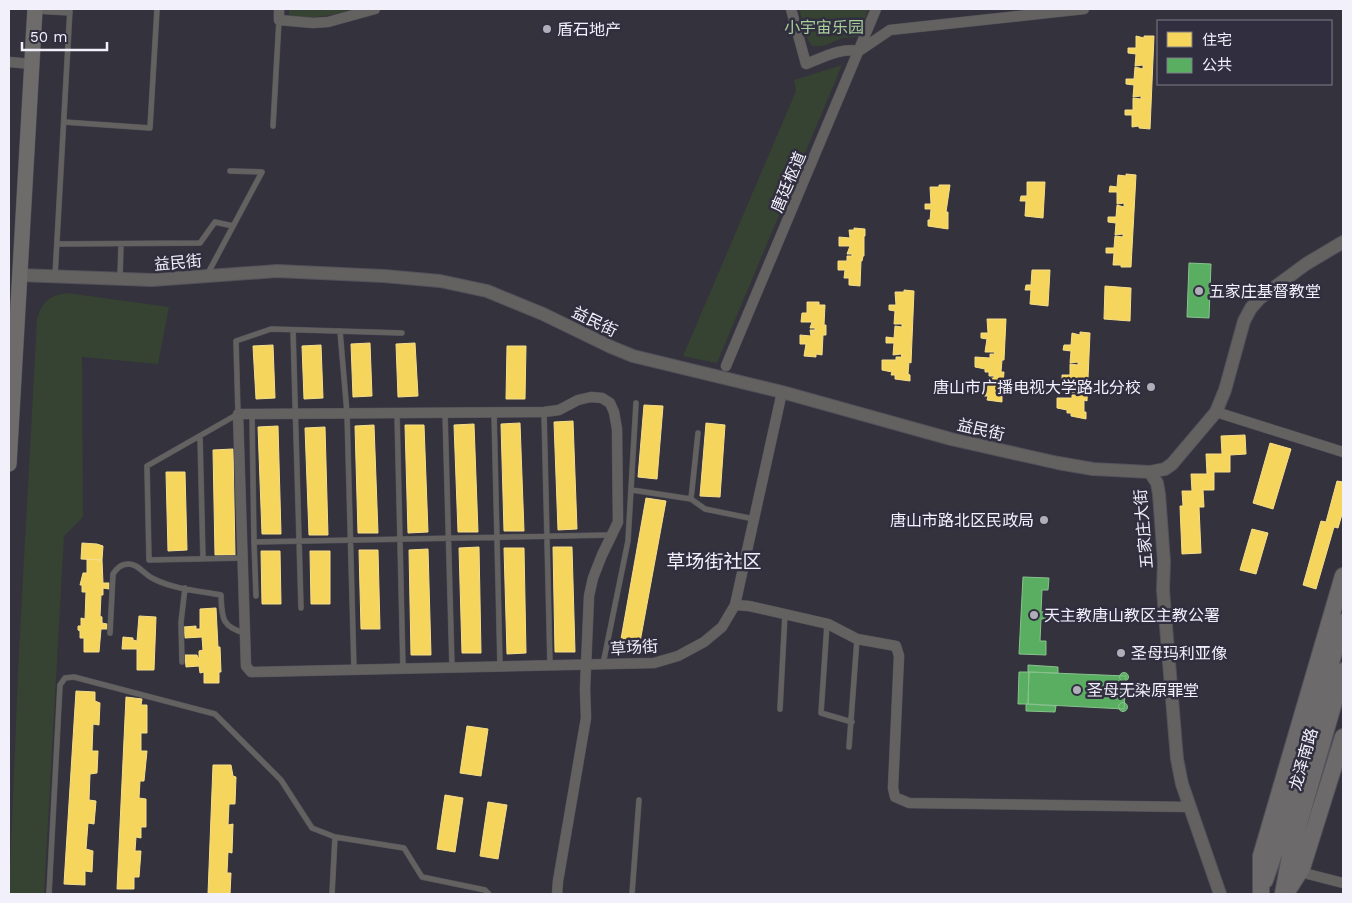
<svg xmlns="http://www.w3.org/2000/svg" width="1352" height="903" font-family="'Work Sans','Noto Sans SC',sans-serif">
  <rect width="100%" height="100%" fill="#34323c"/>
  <path fill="#364232" d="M289,9h65c-23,7 -41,10 -65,8z
    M799,9h69l-7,27c-6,2 -11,1 -17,2 -12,3 -18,10 -32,8l-4,-6z
    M842,65l-125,298 -34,-7 113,-265 -2,-11z
    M67,293l102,14 -11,57 -76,-7 1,160 -19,19 -20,358h-35l10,-243 18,-332c6,-18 11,-23 30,-26z"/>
  <path fill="#f6d55c" stroke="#f5dd8c" d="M1136,36l8,2v-2h10l-4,93 -11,-1v-2l-7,1v-12h-7v-5h8v-12l8,1v-3l-8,1 1,-12 -8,-1v-5h8l1,-12 8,2v-4l-8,1 1,-12 -8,-1v-5h8z
    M1126,174l10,1 -5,92h-10v-2h-8l1,-12h-8v-5h8l1,-12 8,1v-3l-8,1 1,-12 -8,-1v-5h8l1,-12 7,2v-4l-7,1v-12h-8l1,-6 7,1 1,-12 8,1z
    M1027,182h18l-2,36 -18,-2 1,-15h-6l1,-5h6z
    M939,185h11l-4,27h2v17l-20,-3v-6h2l1,-11h-6v-5h6l-1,-17h9z
    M854,228l11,1v7h-1v20h-1l-1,5h-1l-1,25 -11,-1v-7h-5l1,-8h-7v-9h9v-5h5v-2h-5l3,-8h-11v-9l11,1 -1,-8h5z
    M1032,270h18l-2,36 -18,-2 1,-14h-6l1,-5h5z
    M1105,286l26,2 -1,33 -26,-2z
    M904,290l10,1 -3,72 -2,-1 -1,12 2,1v6l-15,-2v-4h-4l1,-3 -10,-2v-10h14v-3h6l-1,-3 -8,1 1,-12h-8v-6l8,1 1,-12 7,1v-3h-8l1,-13 -6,-1v-5h7l-1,-13h9z
    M807,302h12v3h6l-1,20h2v10h-3l-1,20 -6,-1v3l-12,-1 2,-12h-6v-9l11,1 -1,-6h5v-2h-5l2,-6h-11l1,-9h5z
    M987,319h19l-2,41h-2l-1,12h3l-1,12h-2l-1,12h2v6l-15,-2 1,-4h-4v-3l-11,-2 1,-10 14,1v-4h6v-2h-5v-4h-4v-3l-10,-2v-10l15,1v-4h5l-1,-2h-9l2,-13 -6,-1v-5h7z
    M1080,332l10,1 -3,68 -3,-1v12h2v7l-15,-3v-3h-4v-3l-10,-2v-10h15v-3h5v-3l-8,1v-12h-7v-6h8v-11l8,1v-3l-8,1 1,-12 -8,-1 1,-5h7l1,-12 8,2z
    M370,343l2,53 -19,1 -2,-53z
    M415,343l3,53 -20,1 -2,-53z
    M273,345l2,53 -19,1 -3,-53z
    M321,345l2,53 -19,1 -2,-53z
    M507,346h19l-1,53h-19z
    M644,405l19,1 -6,73 -19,-2z
    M573,421l4,108 -19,1 -4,-108z
    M520,423l4,108h-20l-3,-107z
    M706,423l19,2 -5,72 -20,-1z
    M474,424l4,108h-20l-4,-107z
    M374,425l4,108h-20l-3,-107z
    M405,425h19l4,107 -20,1z
    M278,426l3,108h-19l-4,-107z
    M325,427l3,108h-19l-4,-107z
    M1245,435l1,19 -16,1v17h-16v18h-11l1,17h-5l2,46 -19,1 -2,-48h3l-1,-15h10l-1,-17h16l-1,-20h16l-1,-18z
    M1270,443l21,6 -18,60 -20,-6z
    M233,449l2,106h-20l-2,-105z
    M166,472h19l2,78 -19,1z
    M1337,481l6,1v29l-5,17 -4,-1 -18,62 -13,-4 18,-64 5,1z
    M646,498l20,3 -26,141 -19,-3z
    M1252,529l16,4 -12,41 -16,-4z
    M82,543l15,1 6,2 -1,14 -21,-1z
    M479,547l2,106h-19l-3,-105z
    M553,547h19l3,105h-20z
    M504,548h20l2,105 -19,1z
    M428,549l3,106h-20l-2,-105z
    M359,550h19l2,79h-19z
    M261,551h19l1,53h-19z
    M310,551h20v53h-19z
    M87,559l15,1 1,23h6v6l-6,-1v7h-2l-1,21 2,1v6l5,1v5h-6l-2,23h-15v-14h-4v-7l-2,-1v-4h3v-8l4,1 1,-27h-4v-7h-2l3,-12h4z
    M216,608l2,39h2l1,25h-2v11h-15v-11l-4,1 -1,-7 -13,1 -1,-12h12l1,3h1v-7l4,-1 -1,-13 -17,1 -1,-11 12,-1v3h4v-20z
    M139,616l17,1 -2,53h-17v-21h-15l1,-12 10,1v2l4,1z
    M76,691l19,1v9l5,2 -1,22 -6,-1 -1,27h6l-1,22 -7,1 -1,26 7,1 -2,23 -6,-1 -2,26 7,2 -1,21 -7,-1v14l-21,-1z
    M126,697l16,2 -1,6h6v28h-6v18h6l-3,30h-4l-1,17 7,1v28h-5v11l-5,-1 -1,14h6l-2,26h-5v12h-17z
    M467,726l21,3 -7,47 -21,-3z
    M213,765h18l2,11 3,1 -1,27h-6l-1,21 5,-1 -1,29 -4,-1 -1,21h4l-1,21h-22z
    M445,795l18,3 -8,54 -18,-3z
    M488,802l19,3 -9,54 -18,-3z"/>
  <path fill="#5aae61" stroke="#88c28f" d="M1189,263l22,1 -2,54 -22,-1z
    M1023,577l26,1 -1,12h-6l-1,22h6v7h-6l-1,22h6v14l-27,-1z
    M1028,665l30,2v6l-30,-1z
    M1019,672h10l-1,32h-10z
    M1029,672l97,4 -2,33 -96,-5z
    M1119.5 677a4.5 4.5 0 1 1 9 0a4.5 4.5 0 1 1-9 0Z
    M1114.5 692a4.5 4.5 0 1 1 9 0a4.5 4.5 0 1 1-9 0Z
    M1118.5 707a4.5 4.5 0 1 1 9 0a4.5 4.5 0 1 1-9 0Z
    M1026,704l30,2 -1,6 -29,-1z"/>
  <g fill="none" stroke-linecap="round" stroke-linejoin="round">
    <g stroke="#53515a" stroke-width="6">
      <path id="service" d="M36,11l34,2
        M64,122l86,6 7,-119
        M273,126l6,-106
        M57,244l143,-1 15,-21 18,4
        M207,275l55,-103 -32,-1
        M55,276l15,-267
        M120,278l1,-34
        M293,330l8,278
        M340,331l7,82 7,257
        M494,412l6,254
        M544,412l6,253
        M397,413l6,256
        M445,413l7,254
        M252,414l2,128 357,-7
        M200,436l3,123
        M632,490l59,9 14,10 49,10
        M691,499l7,-66
        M254,542l2,54
        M242,558l-93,2 -2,-94 91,-52 -2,-73 35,-12 131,4
        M827,624l-6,89 31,9
        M110,633l3,-59c4,-6 8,-10 16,-10 9,0 15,10 23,14 20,11 47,13 69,17 1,22 0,32 24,38
        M182,662l-1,-40 4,-34
        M603,664l25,-123 8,-138
        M780,709l5,-95
        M849,747l8,-108
        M49,894l11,-209 5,-7 9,-1 141,37 66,66 31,48 23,9
        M332,894l3,-57 69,11 18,29 63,13 4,4
        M632,894l7,-94"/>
    </g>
    <g stroke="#53515a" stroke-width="11">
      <path id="minor" d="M279,9v11l34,3 15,-1 47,-13
        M791,9l15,55c16,-6 35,-17 53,-13l31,-21 194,-21
        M9,62l23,2
        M726,366l150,-357
        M1216,412l127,40
        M735,605l14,1 79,18 29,15 39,7 3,10 -6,132 2,9 14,6 281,4
        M1300,872l43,11
        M557,894l1,-13 28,-163 -1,-29 4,-93 4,-18 9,-23 16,-33 -1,-93 -3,-17 -4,-9 -8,-5 -11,-1 -13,3 -19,10 -15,2 -306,2 8,252 5,6 403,-9 24,-7 26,-14 18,-15 13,-22 47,-213"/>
    </g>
    <g stroke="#53515a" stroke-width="14">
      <path id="tertiary" d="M19,275l133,5 125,-9 107,5 56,5 47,10 56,23 68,33 22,9 149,36 169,47 107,24 35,6 57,3 15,-3 7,-5 44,-52 9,-22 19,-69 7,-13 8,-9 47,-35 37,-22
        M1150,472l7,11 2,11 5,68 -1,28 14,169 5,25 38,110"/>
    </g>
    <g stroke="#53515a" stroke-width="16">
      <path id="secondary" d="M9,464l26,-455"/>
    </g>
    <g stroke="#53515a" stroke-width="18">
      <path id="primary" d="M1265,880l14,-41 64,-217
        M1288,890l14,-22 41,-131
        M1261,892v-36l82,-280
        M1283,894l8,-43 52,-180"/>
    </g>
    <use href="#service" stroke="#636261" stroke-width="5"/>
    <use href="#minor" stroke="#636261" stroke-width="10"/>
    <use href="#tertiary" stroke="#636261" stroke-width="12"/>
    <use href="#secondary" stroke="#6e6c6b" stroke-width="15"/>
    <use href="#primary" stroke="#6c6a6a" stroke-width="16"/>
  </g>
  <g fill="#b0aeb8" stroke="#312f3f" stroke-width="2">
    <circle cx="547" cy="29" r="5"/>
    <circle cx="1199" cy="291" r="5"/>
    <circle cx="1151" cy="387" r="5"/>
    <circle cx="1044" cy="520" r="5"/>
    <circle cx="1034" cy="615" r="5"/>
    <circle cx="1121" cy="653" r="5"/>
    <circle cx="1077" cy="690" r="5"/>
  </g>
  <g text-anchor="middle" stroke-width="5" stroke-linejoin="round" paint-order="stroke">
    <g font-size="16" fill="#a8d09a" stroke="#312f3f">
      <text x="824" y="33">小宇宙乐园</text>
    </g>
    <g font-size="16" fill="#f2f0fb" stroke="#312f3f" text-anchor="start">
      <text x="557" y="35">盾石地产</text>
      <text x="1209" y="297">五家庄基督教堂</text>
      <text x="1141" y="393" text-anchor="end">唐山市广播电视大学路北分校</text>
      <text x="1034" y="526" text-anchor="end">唐山市路北区民政局</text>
      <text x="1044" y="621">天主教唐山教区主教公署</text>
      <text x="1131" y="659">圣母玛利亚像</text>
      <text x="1087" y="696">圣母无染原罪堂</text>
    </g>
    <g font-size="16" fill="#f2f0fb" stroke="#312f3f">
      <text transform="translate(788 182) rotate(-67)" y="6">唐廷枢道</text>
      <text transform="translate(178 262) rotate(-5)" y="6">益民街</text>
      <text transform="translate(595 321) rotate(26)" y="6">益民街</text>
      <text transform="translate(981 429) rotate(13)" y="6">益民街</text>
      <text transform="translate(1143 529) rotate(-95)" y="6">五家庄大街</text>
      <text transform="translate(634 647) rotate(-4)" y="6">草场街</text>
      <text transform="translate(1303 759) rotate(-74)" y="6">龙泽南路</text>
    </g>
    <g font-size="19" fill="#f2f0fb" stroke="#312f3f">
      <text x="714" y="568">草场街社区</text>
    </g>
  </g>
  <rect width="1352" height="903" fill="none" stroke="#f2f0fb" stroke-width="20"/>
  <rect x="1157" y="20" width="175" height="65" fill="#312f3f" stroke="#7e7c8a"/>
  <rect x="1167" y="32" width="25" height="15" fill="#f6d55c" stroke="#7e7c8a"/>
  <text x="1202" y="45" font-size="15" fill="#f2f0fb">住宅</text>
  <rect x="1167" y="58" width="25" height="15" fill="#5aae61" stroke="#7e7c8a"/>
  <text x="1202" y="70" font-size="15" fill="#f2f0fb">公共</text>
  <path d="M22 42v8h85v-8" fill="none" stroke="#f2f0fb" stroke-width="2.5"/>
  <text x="30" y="42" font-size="15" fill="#f2f0fb" stroke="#312f3f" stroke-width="4" paint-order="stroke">50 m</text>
</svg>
